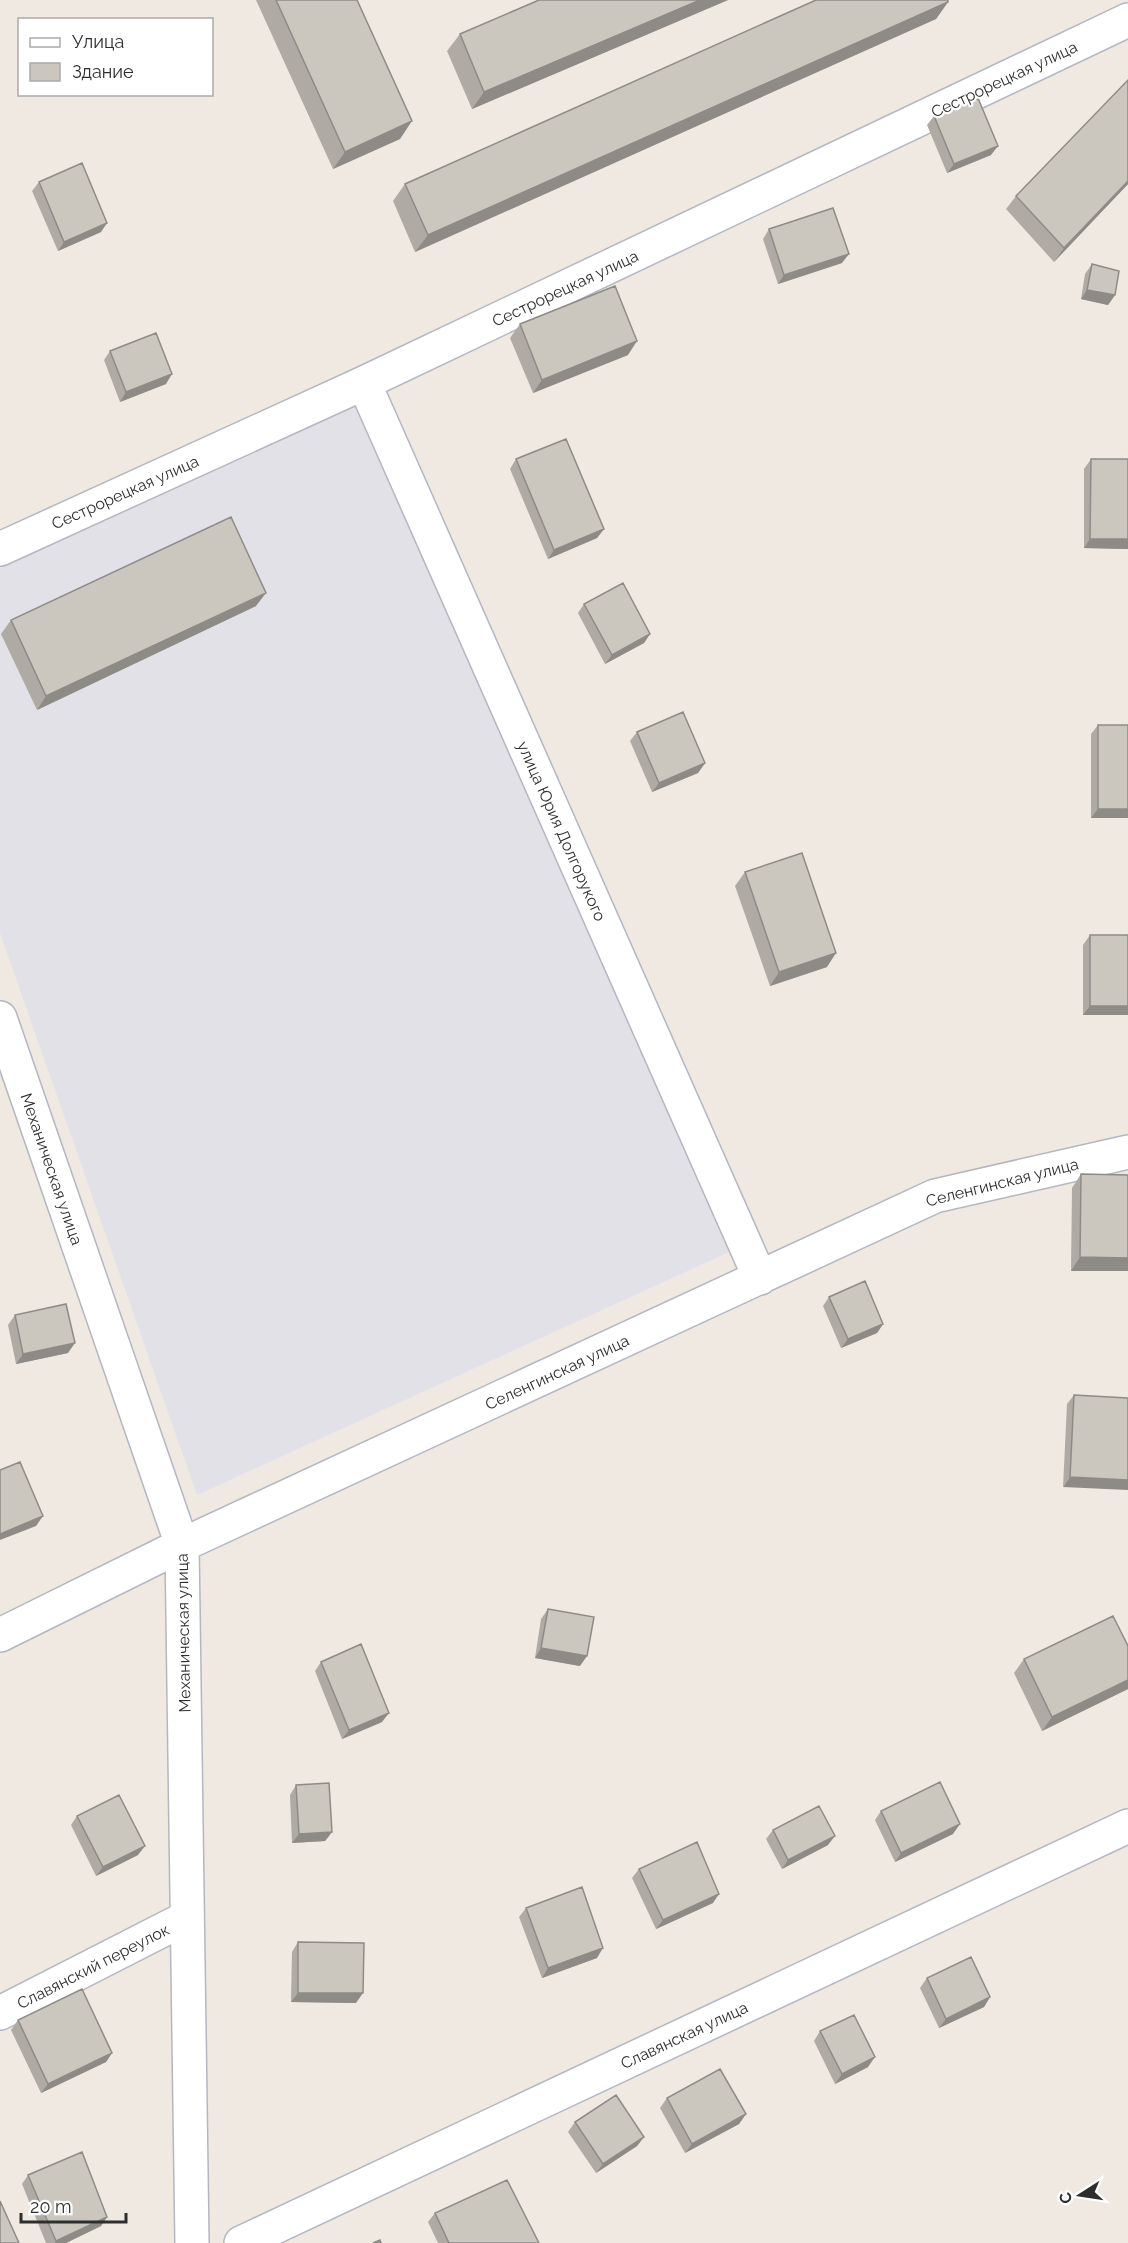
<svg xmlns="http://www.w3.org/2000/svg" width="1128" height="2243" font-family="Raleway,sans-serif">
  <rect width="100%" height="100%" fill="#efe9e1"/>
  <path fill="#e3e1e8" d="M362,396l376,852 -541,247 -197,-562v-366z"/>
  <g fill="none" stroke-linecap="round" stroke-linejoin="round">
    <g stroke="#b4b7c1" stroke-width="36">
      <path id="minor" d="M364,383l396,895
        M0,549l364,-166 764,-363
        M0,1018l182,527 10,698
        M0,1635l182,-90 753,-349 193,-44
        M0,2013l186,-95
        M241,2243l887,-417"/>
    </g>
    <use href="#minor" stroke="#fff" stroke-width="33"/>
  </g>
  <path fill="#afaba4" d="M256,0h101l43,139 -67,30z
    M539,0h189l-256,109 -25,-58 13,-17z
    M948,2l-12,17 -521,233 -22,-51 12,-17z
    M1128,80v104l-74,78 -48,-53 10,-13z
    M934,116l57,39 -44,18 -20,-48z
    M39,182l62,50 -43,19 -26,-60z
    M769,229l73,34 -64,21 -15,-45z
    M1092,264l23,31 -7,10 -27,-6 4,-25z
    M520,324l108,31 -95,38 -23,-55z
    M110,351l56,33 -46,18 -16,-42z
    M516,459l88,70 -7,9 -49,21 -38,-90z
    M1091,459h37v90l-44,-1v-79z
    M584,604l66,30 -6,9 -39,21 -27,-51z
    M256,606l-219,104 -36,-76 10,-14z
    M1098,725h30v93h-37v-84z
    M637,732l68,31 -7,10 -46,19 -22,-51z
    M745,872l82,95 -57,19 -35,-100z
    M1090,935h38v80h-45v-70z
    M1081,1174l47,1v96h-57l1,-83z
    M829,1297l54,27 -6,9 -36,15 -18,-42z
    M15,1315l53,38 -52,11 -8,-39z
    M1074,1395l54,3 -65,89 4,-83z
    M548,1609l32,57 -45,-8 6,-39z
    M1128,1646v43l-86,42 -28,-58 10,-14z
    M321,1662l61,60 -40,17 -27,-68z
    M296,1785l36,47 -7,9 -33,2 -2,-48z
    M881,1811l72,23 -58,28 -20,-42z
    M77,1816l61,39 -42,21 -25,-51z
    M773,1830l55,15 -46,24 -16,-30z
    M639,1869l74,34 -57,26 -24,-51z
    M526,1908l71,50 -55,20 -23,-61z
    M298,1942l58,61 -65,-1 1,-50z
    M927,1978l63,19 -6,10 -45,21 -19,-40z
    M18,2020l94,33 -6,9 -65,31 -30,-63z
    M820,2031l48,36 -33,17 -21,-43z
    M667,2098l79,16 -7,10 -54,29 -25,-45z
    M575,2122l69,15 -7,9 -41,27 -28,-41z
    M28,2175l79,42 -6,9 -35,17h-20l-24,-59z
    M435,2213l104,30h-101l-10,-21z"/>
  <path fill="#8e8b86" d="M700,0h28l-256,109 12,-17z
    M948,2l-12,17 -521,233 13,-17z
    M412,121l-12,18 -67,30 12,-17z
    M998,146l-7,9 -44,18 7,-9z
    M1128,181v3l-74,78 10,-14z
    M107,223l-6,9 -43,19 6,-9z
    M849,254l-7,9 -64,21 6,-9z
    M1087,290l28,5 -7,10 -27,-6z
    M637,341l-9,14 -95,38 9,-13z
    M172,374l-6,10 -46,18 6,-10z
    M604,529l-7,9 -49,21 6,-9z
    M1090,539h38v10l-44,-1z
    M266,593l-10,13 -219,104 9,-14z
    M650,634l-6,9 -39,21 7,-9z
    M705,763l-7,10 -46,19 7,-9z
    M1098,809h30v9h-37z
    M836,953l-9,14 -57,19 9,-14z
    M1090,1006h38v9h-45z
    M1080,1257l48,1v13h-57z
    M883,1324l-6,9 -36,15 7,-9z
    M75,1343l-7,10 -52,11 7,-10z
    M1070,1477l58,3v10l-65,-3z
    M43,1516l-7,10 -36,14v-6z
    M541,1648l46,8 -7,10 -45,-8z
    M1128,1680v9l-86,42 10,-14z
    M389,1713l-7,9 -40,17 7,-9z
    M960,1824l-7,10 -58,28 6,-9z
    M332,1832l-7,9 -33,2 7,-9z
    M835,1836l-7,9 -46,24 6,-9z
    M145,1846l-7,9 -42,21 7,-9z
    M719,1894l-6,9 -57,26 7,-9z
    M603,1948l-6,10 -55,20 6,-10z
    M298,1993h65l-7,10 -65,-1z
    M990,1997l-6,10 -45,21 7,-9z
    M112,2053l-6,9 -65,31 7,-9z
    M875,2057l-7,10 -33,17 7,-10z
    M746,2114l-7,10 -54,29 7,-9z
    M644,2137l-7,9 -41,27 7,-9z
    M107,2217l-6,9 -35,17h-11l1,-2z"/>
  <path fill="#cbc7bf" stroke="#8e8b86" stroke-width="1.5" d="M276,0h81l55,121 -67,31z
    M539,0h161l-216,92 -24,-58z
    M816,0h132v2l-520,233 -23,-51z
    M1128,80v101l-64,67 -48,-52z
    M978,98l20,48 -44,18 -20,-48z
    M82,163l25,60 -43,19 -25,-60z
    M833,208l16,46 -65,21 -15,-46z
    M1092,264l27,7 -4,24 -28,-5z
    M615,286l22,55 -95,39 -22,-56z
    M156,333l16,41 -46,18 -16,-41z
    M566,439l38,90 -50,21 -38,-91z
    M1091,459h37v80h-38z
    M231,517l35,76 -220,103 -35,-76z
    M623,583l27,51 -38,21 -28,-51z
    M683,712l22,51 -46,20 -22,-51z
    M1098,725h30v84h-30z
    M802,853l34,100 -57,19 -34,-100z
    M1090,935h38v71h-38z
    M1081,1174l47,1v83l-48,-1z
    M865,1281l18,43 -35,15 -19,-42z
    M66,1304l9,39 -52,11 -8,-39z
    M1074,1395l54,3v82l-58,-3z
    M20,1462l23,54 -43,18v-64z
    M548,1609l46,8 -7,39 -46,-8z
    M1113,1616l15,30v34l-76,37 -28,-58z
    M361,1644l28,69 -40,17 -28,-68z
    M940,1782l20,42 -59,29 -20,-42z
    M329,1783l3,49 -33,2 -3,-49z
    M119,1795l26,51 -42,21 -26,-51z
    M819,1806l16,30 -47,24 -15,-30z
    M697,1842l22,52 -56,26 -24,-51z
    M582,1887l21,61 -55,20 -22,-60z
    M298,1942l66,1 -1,50h-65z
    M971,1957l19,40 -44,22 -19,-41z
    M82,1989l30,64 -64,31 -30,-64z
    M854,2015l21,42 -33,17 -22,-43z
    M720,2069l26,45 -54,30 -25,-46z
    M616,2095l28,42 -41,27 -28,-42z
    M82,2152l25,65 -51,24 -28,-66z
    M507,2180l32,63h-90l-14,-30z
    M0,2201l19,42h-19z
    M380,2240l1,3h-8z"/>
  <g text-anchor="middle" stroke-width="4.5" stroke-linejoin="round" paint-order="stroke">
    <g font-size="16" fill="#2e2e2e" stroke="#fff">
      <text transform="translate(1004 79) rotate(-25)" y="6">Сестрорецкая улица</text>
      <text transform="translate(565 288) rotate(-25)" y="6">Сестрорецкая улица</text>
      <text transform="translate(125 492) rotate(-24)" y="6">Сестрорецкая улица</text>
      <text transform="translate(562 831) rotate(66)" y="6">улица Юрия Долгорукого</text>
      <text transform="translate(52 1169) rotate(71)" y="6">Механическая улица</text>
      <text transform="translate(1002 1182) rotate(-14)" y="6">Селенгинская улица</text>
      <text transform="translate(557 1372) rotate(-25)" y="6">Селенгинская улица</text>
      <text transform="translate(183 1633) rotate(-91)" y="6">Механическая улица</text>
      <text transform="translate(93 1966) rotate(-27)" y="6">Славянский переулок</text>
      <text transform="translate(684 2035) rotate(-25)" y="6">Славянская улица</text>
    </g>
  </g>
  <rect x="18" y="18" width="195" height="78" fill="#ffffff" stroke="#ababab" stroke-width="1.5"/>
  <rect x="30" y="38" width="30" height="9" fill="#ffffff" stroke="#ababab" stroke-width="1.5"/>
  <text x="72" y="48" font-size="18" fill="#2e2e2e">Улица</text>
  <rect x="30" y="63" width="30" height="18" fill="#cbc7bf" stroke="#ababab" stroke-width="1.5"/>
  <text x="72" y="78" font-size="18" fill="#2e2e2e">Здание</text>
  <g transform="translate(1080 2195) rotate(258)" stroke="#ffffff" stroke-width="4.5" paint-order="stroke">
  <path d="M0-4.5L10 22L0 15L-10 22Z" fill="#2e2e2e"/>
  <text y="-9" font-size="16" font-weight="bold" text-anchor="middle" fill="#2e2e2e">С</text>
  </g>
  <path d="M21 2213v9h105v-9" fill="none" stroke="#2e2e2e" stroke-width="3"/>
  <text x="30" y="2213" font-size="18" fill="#2e2e2e" stroke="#ffffff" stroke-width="4.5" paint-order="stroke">20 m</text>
</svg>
